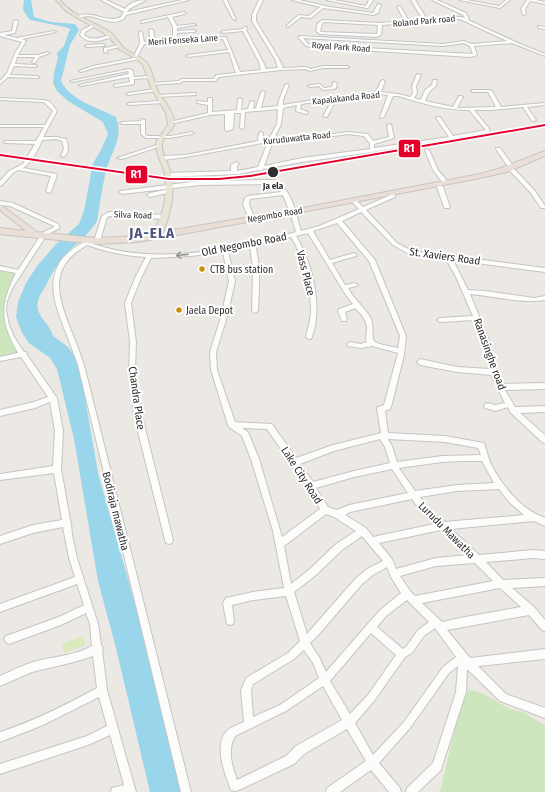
<svg xmlns="http://www.w3.org/2000/svg" width="545" height="792" font-family="'Fira Sans Condensed',sans-serif">
  <rect width="100%" height="100%" fill="#ece8e4"/>
  <path fill="#cee6be" d="M0,270l17,4c-17,36 -14,43 3,78l-5,3 -15,2z
    M469,689l15,5 26,15 12,3 23,13v67h-105l20,-85z"/>
  <path fill="#d9eabb" d="M83,636l2,9 -21,8 -2,-9z"/>
  <path fill="#99d6ec" d="M24,0h7l3,17 17,5 24,2 4,6 -9,15 -9,36c10,20 36,26 55,36 8,21 -5,35 -10,54 -4,16 -6,33 -9,50 -7,13 -21,22 -31,33 -9,10 -15,21 -21,33 -5,8 -9,14 -7,23 3,10 13,16 15,26l15,11 11,16 19,110 43,152 40,167h-31l-34,-144 -18,-67 -24,-142 -17,-70 -7,-11 -21,-15 -7,-10 -6,-16 2,-15 8,-19 11,-17 20,-23 22,-19 5,-13 9,-48 7,-11 8,-18 -5,-12 -35,-21 -11,-10 -4,-8 1,-11 4,-14 -1,-5 7,-7 6,-17 -5,-2 -35,-7 -7,-10z"/>
  <g fill="none" stroke-linecap="round" stroke-linejoin="round">
    <g stroke="#c5c4c5" stroke-width="2">
      <path id="minor" d="M101,0h5l19,9c4,-6 13,-9 21,-9l-17,9 -2,3 55,-12h7l-63,15 -2,4c-14,7 -21,-1 -35,-3 -4,0 -8,2 -12,2v-2c18,-6 29,8 44,1l3,-5z
        M223,0h4l9,20 -3,-1z
        M259,0h4l-7,15v6l23,38 4,9 23,-1 5,2 12,-3h24l2,1 -1,1h-25l-13,3 -5,-2 -24,1 -62,7 -4,4h-32l-3,2 -30,2v-2h2l27,-2 3,-2h32l2,-4 20,-2 -7,-21 -41,5 -2,-1 2,-1 40,-5 -5,-11 -79,5 -7,13h-2l-1,-1 6,-13 -1,-12 3,1 2,10 7,-1 -2,-11 2,-1 2,1 2,11 18,-1v-13l-5,-10 -26,6h-1v-2l43,-9 2,1 -1,1 -13,3 5,9 17,-2 2,1 -19,3v3l17,-1 2,1 -2,1 -17,1v7l49,-3 14,35 21,-2 -2,-8 -16,-31 -20,2 -2,-1 2,-1 20,-2 2,-2h2l-1,3 17,32 3,7 12,-1 -3,-9 -23,-38v-6z
        M292,0h7l31,7 43,6 5,-9 3,1 -3,8 -4,2 -51,-7 -12,10 -10,-1 -13,10h-1v-2l12,-10 10,1 11,-9z
        M326,0h8l32,6 3,-6h4l-5,8h-1z
        M411,0h4l12,19 34,-2 4,1 -2,-3 -31,-15h5l29,13 3,6 -1,1 52,24 25,10v2l-33,-13 -38,3 3,9 -6,2 -160,-10 -5,-1 -8,-9 2,-1 143,8 21,-3 8,3 35,-3 -47,-22 -50,4 -2,1 -2,-1 -24,2 -1,10 -4,2 -57,-3 -4,-3 2,-8 5,-3 57,3 25,-2 -8,-14 2,-1 2,1 8,14 14,-1zM324,22l54,3 -1,9 -56,-2 -1,-1 2,-7zM303,38l140,8 21,-3 6,3 3,8 -162,-9 -3,-1z
        M459,0h8l32,6 7,-6h4l-10,8z
        M527,0h9l9,2v2l-15,-3 -5,8 1,5 -3,1 -2,-6z
        M16,20l2,1 -3,12 -11,2 13,3 37,-7 2,1 -34,7 4,2 -8,14h20l10,-3 2,1 -11,4 -4,6h-1l-2,-1 3,-5h-18l-2,7 20,1 2,1 -2,1 -21,-1 -4,9 27,1 2,1v1l-31,-1 -8,7v-3l7,-8 8,-20 7,-11 -22,-6v-3l12,-2 2,-10z
        M94,24h1v2l-10,6 -1,3c7,7 18,2 27,0l2,1c-10,5 -25,9 -33,-1l2,-5z
        M538,26l7,1v2l-7,-1z
        M103,44l2,1 -1,1 -17,1 -2,-1 2,-1z
        M119,45h1v2l-13,3v3l-3,-1v-4z
        M139,57l2,1 -1,1 -46,9 -13,4 -2,-1 14,-5z
        M129,69l3,1 2,7 16,-1 2,1 -2,1 -16,1v5l-18,3 -2,-1v-1l16,-3 -1,-5 -48,9 -2,-1 50,-11 -1,-3 -56,11 -2,-1z
        M417,74l4,1 -5,11 1,7 -3,5 7,2 4,-10 7,-5 1,-5h4l-1,6 -7,6 -4,9 28,6 6,-11h2l2,1 -6,11 39,-1 -8,-15h-15l-2,-1 2,-1h17l2,1 9,16 44,-4v2l-18,2 9,13 -2,1h-2l-9,-14 -32,3h-17l16,20 -1,3h-2l-115,19 -70,10 -39,7 -3,2 -2,-1 -20,4 -70,3 -3,-2 3,-2 63,-2v-6l5,-3 3,2 -2,2v5l21,-4 10,-25 -82,15 -23,3 -3,-2 3,-2 23,-1 72,-14 1,-8 2,-1 2,1v7l6,-1 8,-15 1,-15 -33,3 -1,16 -2,1 -2,-1 1,-15h-7l-1,16 -6,2 -2,-1v-16l-15,1 -40,9v-2l38,-9v-8l-11,-2v-2l11,1v-4h4v14l25,-2 1,-11 2,-1 2,1 -1,11 7,-1 2,-7 2,-1 2,1 -1,7 3,-1 5,-16 2,-1 2,1 -4,16 17,-2 1,-6 6,-15 2,-1 2,1 -6,15v5l48,-8 45,-5 5,-11 2,-1 2,1 -4,11 17,2 12,3 3,-4 -1,-7zM378,94l10,1 -8,22v1l4,-1 9,-21h5c23,7 46,14 71,14l17,20 -33,6 -13,-19h-2l-2,1 13,19 -75,11v-4l20,-6 -3,-14 -4,1 2,12 -16,4 -5,-7 -20,-2 -51,7h-23l7,-15 2,-16 14,-3 -1,6 10,3 2,-1v-1l-8,-3 1,-5 28,-4 1,4 -7,12 2,1h2l7,-13 -1,-5zM348,134l16,2 6,8v5l-68,9 -38,8 9,-25h24z
        M333,82l4,1 -1,5 -2,1 -11,1 -4,-4 -9,1 -2,-1 2,-1 10,-1 4,4 8,-1z
        M155,89l2,1v1l-29,4 -2,-1 2,-1z
        M194,93h2v2l-38,2 -2,-1 2,-1z
        M0,98l44,2 6,2 7,9 -14,26h13l10,2c2,6 4,15 -3,18l-2,-1 3,-7 -2,-8 -6,-2 -14,1c-2,7 -12,24 -19,28l33,6 1,1 -6,17 -2,1 -3,-2 5,-15 -33,-6 -5,3 -11,12 -2,1v-5l9,-10 14,-7 12,-20 -29,-1 -2,-1v-1h32l8,-14h-44v-2h45l8,-14 -7,-7 -3,-2 -43,-2z
        M161,101l2,1v1l-34,2 -2,-1 2,-1z
        M141,119l4,1v14l2,2h23l22,-4 2,1 -2,1 -22,4h-24l-5,-4v-10h-19l-2,-1 2,-1 19,-1z
        M157,145l4,1 -39,13 -5,-1z
        M496,148h4l14,19 -1,1h-4l-13,-19z
        M425,149l4,1 9,20 10,12 -1,1h-4l-10,-13 -8,-20z
        M513,169l2,1 20,21 10,15v2h-4l-10,-15 -20,-21 -1,-1z
        M274,180c18,8 22,34 27,51l18,-5 40,-17 -8,-8v-2h4l8,8 30,-13 2,1v2l-29,13 31,33 15,8 133,17v4l-92,-12 15,30 17,1 49,7 11,-2v4c-23,4 -51,-4 -75,-6l19,47 9,35 4,8 43,-1v6l-40,1 10,17 30,-1v6l-25,1 25,22v8l-3,-1 -32,-30 -2,-5 -13,4 -10,-3 -1,-2 1,-2 3,-1 7,2 10,-2 -14,-28 -34,-3 -37,-7 -3,-3 3,-3 37,8 33,2 -7,-28 -8,-21 -35,2 -3,-2 3,-2 33,-2 -17,-39 -10,-18 -37,-5 -16,-9 -32,-33 -19,9 33,39 31,76 -2,19 -13,52 -1,2 -5,2 3,22 57,3 39,7c3,8 4,16 8,23 11,21 30,44 53,52v8l-11,-5 -83,8 28,26 54,-5 12,1v8l-12,-1 -47,4 17,18 42,-2v8l-33,2 22,19 11,13v11l-3,-1 -13,-15 -82,15 23,28 75,-9v10l-67,7 28,28 39,14v10l-45,-17 -33,-32 -1,23 -24,74 -1,4 -23,22h-12l1,-4 26,-25 23,-71 2,-26 -9,7 -39,55 -31,35 21,25 1,4h-12l-18,-22 -31,22h-14l1,-4 39,-27 -19,-32 -43,25 -10,10 -55,26 -4,1 -4,-1c-6,-16 -19,-48 -2,-61 4,-3 10,-5 15,-7l-3,-31 5,-13 42,-25 12,-12 -14,-45 -33,4 -21,5 2,16 -1,3 -3,1 -3,-1 -4,-21 3,-5 27,-6 31,-4 -11,-57 -22,-72 -9,-23 -13,-9 -1,-2 -17,-55 -1,-18 11,-35 8,-36 -6,-29 -32,4 -40,2 -10,20 -10,25 5,39 -1,28 7,46 31,124 -1,3 -3,1 -3,-1 -1,-3 -31,-124 -5,-46 1,-28 -5,-39 10,-25 11,-21c-20,-1 -40,-5 -59,-12 -8,5 -16,10 -21,18 -15,21 -2,49 6,70 5,11 8,21 12,32l107,427h-10l-103,-427c-4,-11 -8,-22 -12,-32 -9,-23 -20,-48 -6,-71 6,-9 15,-15 24,-20l2,-1c65,27 145,8 210,-9l-6,-20 -7,-17 -33,4 -1,5 6,15 -3,2 -3,-2 -6,-15 2,-6 3,-2 33,-4 -4,-6 -4,-2 -73,1 -78,9 -3,-2 1,-1 80,-10zM337,223l32,38 31,75 -2,12 -19,-4 -5,-3c-3,-7 0,-14 -3,-22 -3,-8 -18,-21 -23,-31l9,-2 1,-1 -3,-2 -10,2 -13,-22 24,-7v-2l-2,-1 -24,7 -17,-29zM308,233l38,62 7,9 -14,5 -1,2 4,10h4l1,-2 -2,-7 10,-4c6,6 12,12 12,21 0,5 -2,8 0,13l-6,2 -11,-2 -3,2 1,2 13,2 11,-2 26,7 -14,52 -6,2 -1,2 4,24 -48,12 -37,13 -24,-34 -37,-2 -18,-52 -1,-18 11,-35 8,-36 -7,-30 22,-5 3,23 -1,42 3,2 3,-2c1,-22 3,-44 -3,-66l36,-8c13,20 19,49 20,72 0,10 -3,19 -5,28l3,2h2c13,-30 1,-77 -15,-103zM242,428l25,1 41,59 12,21 -38,28 -23,-78 -11,-27zM380,439l5,8 5,16 -36,8 -41,11 -13,-18 34,-13zM388,439l57,3 33,6 3,7 -39,1 -45,6 -5,-16zM464,461h18l12,22 -37,2 -42,6 -16,-23 43,-6zM392,469l16,24 -59,12 -12,5 -9,-3 -12,-19 38,-11zM499,489l10,13 15,13 -80,7 -19,-17 -5,-8 37,-6zM412,499l7,10 15,15 -61,13 -7,-9 -21,-13 5,-3zM326,514l8,3 22,14 -20,13 -26,25 -19,15 -7,-38zM441,530l27,25 -32,3 -40,11 -4,-10 -13,-16zM362,536l21,25 -16,8 -11,9 -49,56 -13,-42 22,-17 26,-25zM475,563l18,18 -78,15 -5,-5 -10,-15 36,-10zM387,567l4,10 10,16 -21,17 -54,62 -7,-15 -9,-14 10,-10 42,-49 11,-9zM500,588l21,19 -61,11 -18,4 -20,-19zM407,600l22,22 -11,8 -12,17 -3,2 -26,-22 9,-11zM435,628l21,29 -13,10 -39,55 -31,33 -18,-32 19,-22 31,-44 7,-4 12,-17zM371,633l25,22 -28,40 -18,19 -20,-33zM304,650l9,13 6,15 -39,27 -27,12 -2,-26 2,-7 41,-25zM323,686l19,34 -46,26 -10,10 -49,24c-5,-14 -10,-30 -2,-44l51,-25z
        M440,185l3,2 7,20 -1,1h-4l-1,-1 -7,-20z
        M170,189l3,2 -1,1 -22,5 -3,-2 3,-2z
        M0,201l13,2 45,21 2,4 -16,8h-4v-2l14,-7v-1l-44,-20 -10,-1z
        M109,212l54,3 3,2 -3,2 -53,-3 -3,1 -7,24 -3,2 -2,-1 -1,-1 8,-25z
        M41,237l3,2 -31,48 -6,14 -1,9 3,15 5,12 10,15h2l1,3 30,43 6,33 -2,38 9,51 1,3 1,12 5,23 21,66 3,21 2,3 -1,2 5,40 29,102h-25l1,-4 12,-3 -14,-50 -22,10 -88,29v-10l87,-28 20,-10 -8,-29 -56,28 -43,17v-10c34,-11 66,-27 97,-44l-4,-32 -19,6 -42,10 -32,14v-10c13,-6 27,-13 41,-16 17,-4 35,-5 51,-14l-2,-22 -4,-11 -25,12 -52,19 -3,-2 -2,-3 2,-3 53,-19 25,-12 -7,-21 -77,28v-8l75,-27 -6,-19 -6,-31 -30,6 -33,11v-8l33,-11 29,-5 -8,-47 -54,7v-6l53,-8 2,-35 -5,-29 -15,6 -35,8v-6l34,-8 14,-5 -27,-40 -21,4v-4l18,-4c-18,-32 -18,-48 -2,-80l-16,-3v-4l18,4 21,-32z"/>
    </g>
    <g stroke="#c6c5c4" stroke-width="2">
      <path id="major" d="M56,0h4c13,17 34,21 51,33 6,5 9,12 14,16 7,5 15,7 21,13 7,8 7,21 13,31 6,10 16,20 15,32 -3,7 -11,11 -12,19 -1,10 7,20 9,30 5,20 -2,46 -11,64h-6l-1,-2 11,-30 2,-16 -1,-16 -8,-22 -1,-10 12,-17 -2,-12 -15,-25 -8,-23 -5,-5 -18,-10 -10,-12 -8,-6 -35,-20z"/>
    </g>
    <g stroke="#c6c5c4" stroke-width="2">
      <path id="highway" d="M545,151v5l-38,16 -27,6 -188,36 -154,28 -41,2 -97,-10v-6l26,3 -26,-21v-6l37,28 60,6 41,-2 154,-26 188,-36 21,-6z"/>
    </g>
    <use href="#minor" fill="#fcfcfb" fill-rule="evenodd"/>
    <use href="#major" fill="#e8e4d6" fill-rule="evenodd"/>
    <use href="#highway" fill="#eadfd6" fill-rule="evenodd"/>
    <g stroke="#dfdfe1" stroke-width="2">
      <path id="rail-far1" d="M524,129l21,-3"/>
    </g>
    <g stroke="#dfdfe1" stroke-width="2.5">
      <path id="rail" d="M378,154l152,-26"/>
    </g>
    <use href="#rail-far1" stroke="#fff" stroke-width="1" stroke-dasharray="3.5" stroke-linecap="butt"/>
    <use href="#rail" stroke="#fff" stroke-width="1.5" stroke-dasharray="4.5" stroke-linecap="butt"/>
    <g stroke="#fff" stroke-width="3">
      <path id="rail-1" d="M545,124v2l-295,51 -31,3h-50l-169,-24v-2l169,24h50l31,-3z"/>
    </g>
    <use href="#rail-1" fill="#e4002b" fill-rule="evenodd"/>
  </g>
  <defs><path id="oneway-shaft" d="M-6 0H5M1.5-3L5.5 0L1.5 3" fill="none" stroke-width="1.6" stroke-linecap="round" stroke-linejoin="round"/></defs>
  <use stroke="#959594" href="#oneway-shaft" transform="translate(182 255) rotate(174)"/>
  <circle fill="#2e2e2e" stroke="#fff" stroke-width="1.5" cx="273" cy="172" r="6"/>
  <g fill="#cf8e09" stroke="#fff" stroke-width="1.5">
    <circle cx="202" cy="269" r="3.5"/>
    <circle cx="179" cy="310" r="3.5"/>
  </g>
  <g text-anchor="middle" stroke-width="4" stroke-linejoin="round" paint-order="stroke">
    <g font-size="9" fill="#2e2e2e" stroke="#fff">
      <text transform="translate(424 21) rotate(-5)" y="3">Roland Park road</text>
      <text transform="translate(183 40) rotate(-4)" y="3">Meril Fonseka Lane</text>
      <text transform="translate(341 47) rotate(4)" y="3">Royal Park Road</text>
      <text transform="translate(346 98) rotate(-6)" y="3">Kapalakanda Road</text>
      <text transform="translate(297 138) rotate(-6)" y="3">Kuruduwatta Road</text>
      <text transform="translate(133 215) rotate(2)" y="3">Silva Road</text>
      <text transform="translate(275 215) rotate(-10)" y="3">Negombo Road</text>
    </g>
    <g font-size="9" font-weight="bold" fill="#2e2e2e" stroke="#fff">
      <text x="273" y="189">Ja ela</text>
    </g>
    <g font-size="10" fill="#2e2e2e" stroke="#fff" text-anchor="start">
      <text x="210" y="273">CTB bus station</text>
      <text x="186" y="314">Jaela Depot</text>
    </g>
    <g font-size="11" fill="#2e2e2e" stroke="#fff">
      <text transform="translate(244 244) rotate(-11)" y="4">Old Negombo Road</text>
      <text transform="translate(445 256) rotate(8)" y="4">St. Xaviers Road</text>
      <text transform="translate(306 273) rotate(76)" y="4">Vass Place</text>
      <text transform="translate(490 354) rotate(70)" y="4">Ranasinghe road</text>
      <text transform="translate(137 398) rotate(82)" y="4">Chandra Place</text>
      <text transform="translate(302 475) rotate(57)" y="4">Lake City Road</text>
      <text transform="translate(116 511) rotate(76)" y="4">Bodiraja mawatha</text>
      <text transform="translate(447 530) rotate(45)" y="4">Lurudu Mawatha</text>
    </g>
    <g font-size="15" font-weight="bold" letter-spacing="1" fill="#4d5680" stroke="#fff">
      <text x="152" y="238">JA-ELA</text>
    </g>
  </g>
  <g stroke="#fff" stroke-width="1.5">
    <rect x="398" y="139" width="23" height="19" rx="4" fill="#e4002b"/>
    <rect x="125" y="165" width="23" height="19" rx="4" fill="#e4002b"/>
  </g>
  <g font-size="11" text-anchor="middle" font-weight="bold" fill="#fff">
    <text x="409" y="152">R1</text>
    <text x="136" y="178">R1</text>
  </g>
</svg>
